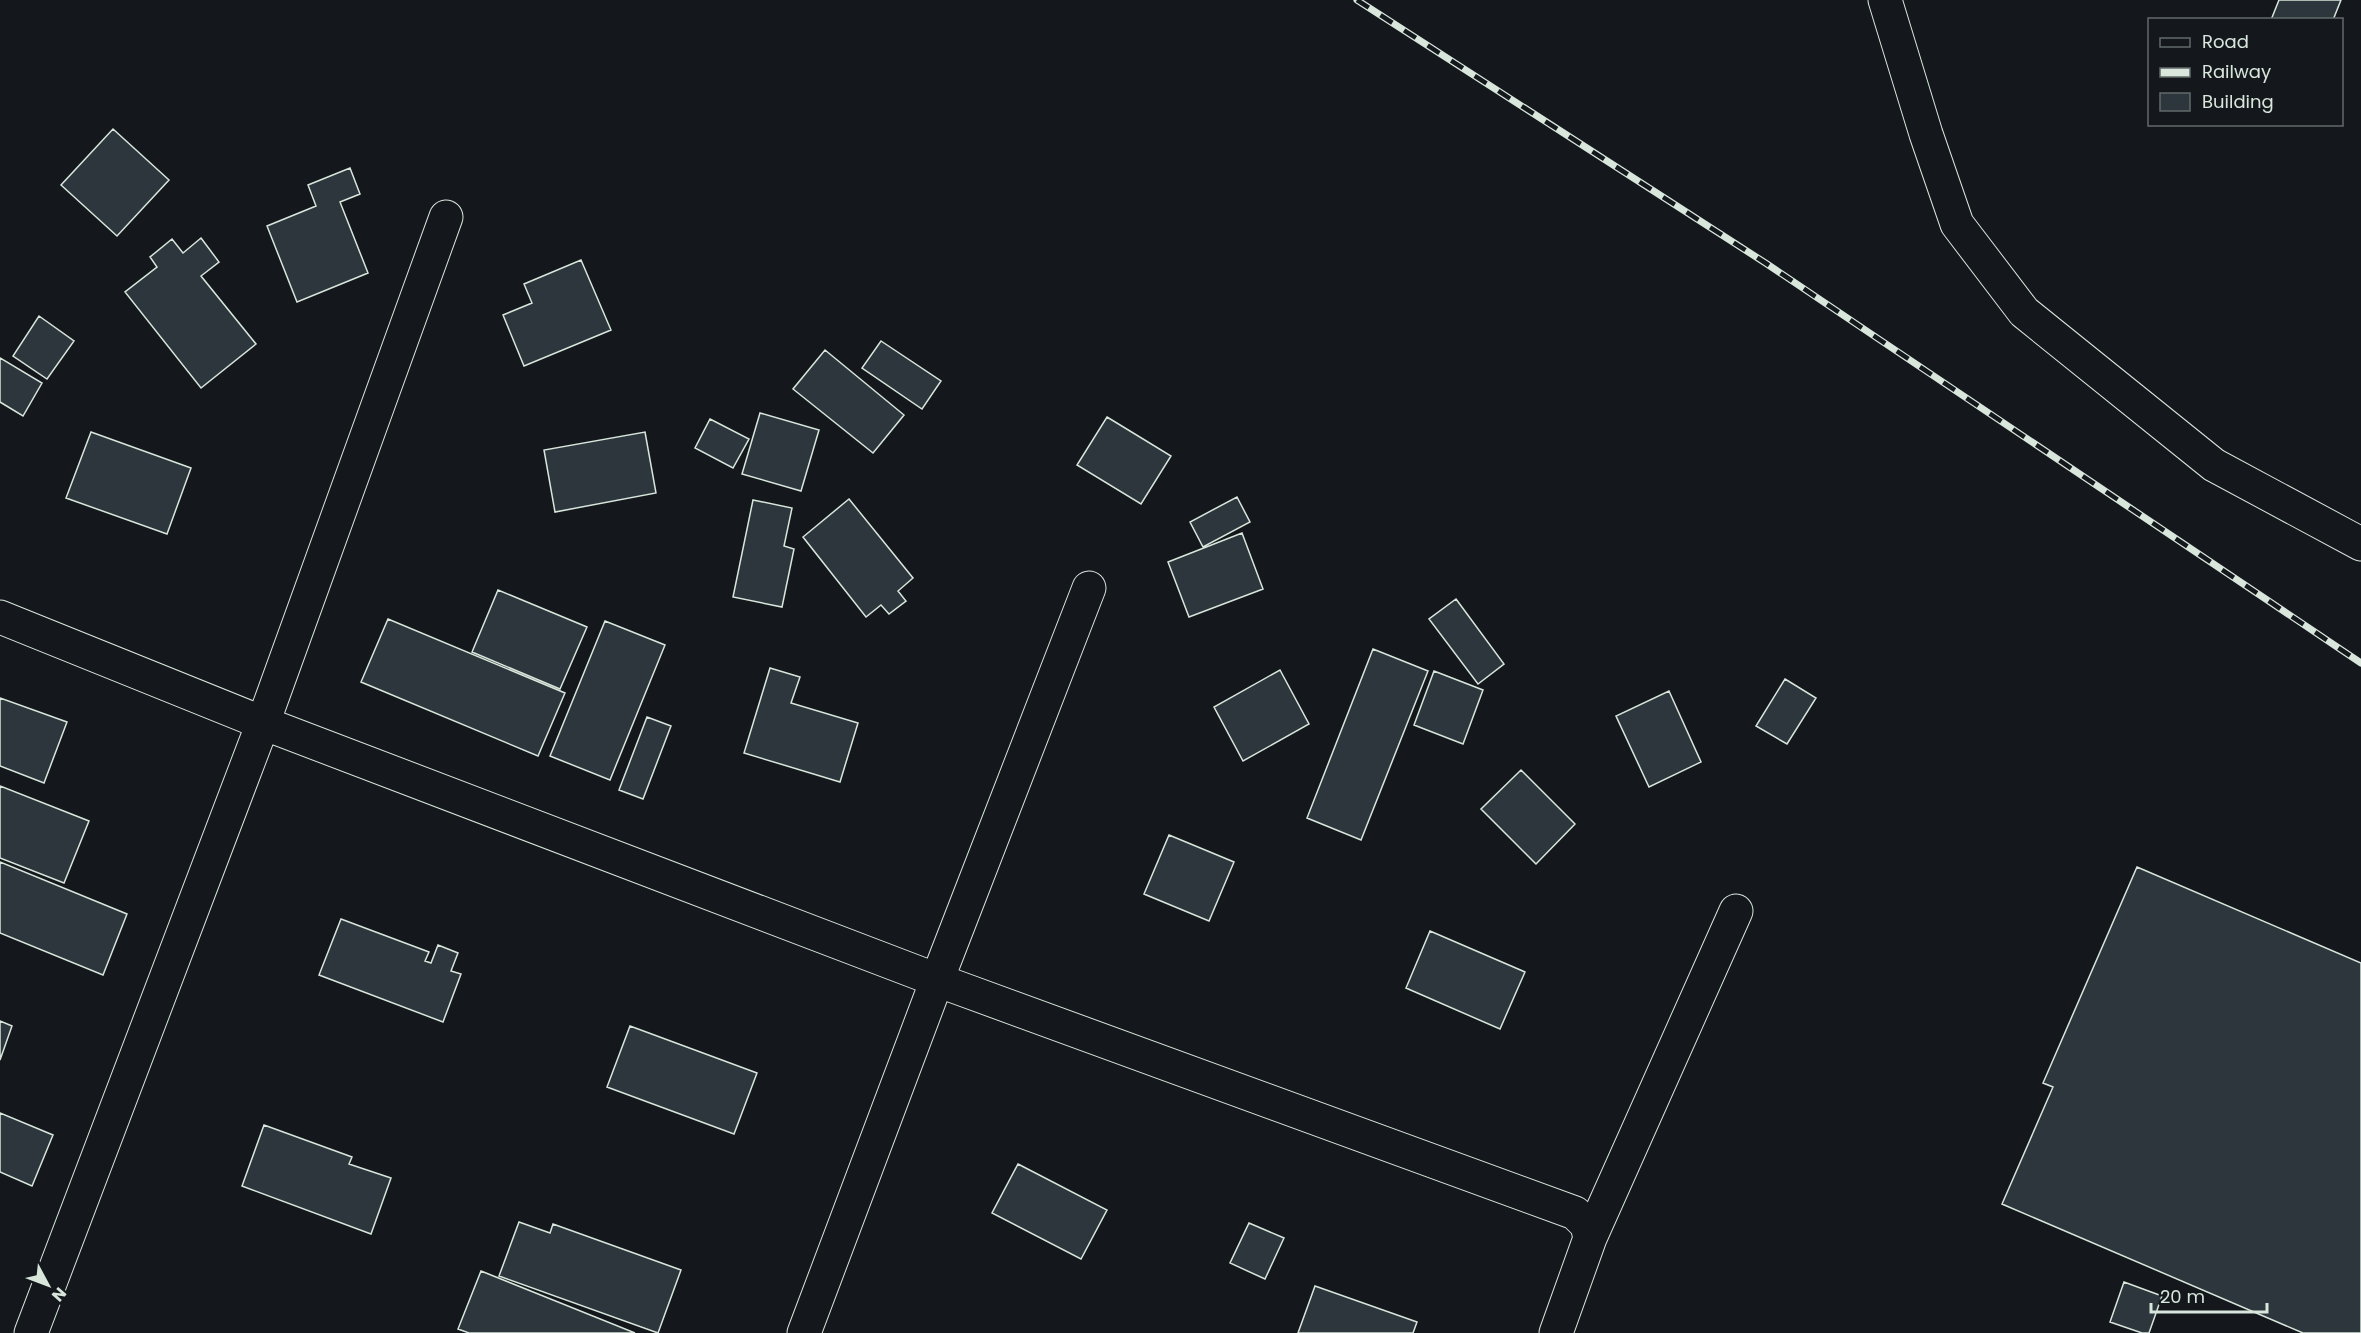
<svg xmlns="http://www.w3.org/2000/svg" width="2361" height="1333" font-family="Poppins,sans-serif">
  <rect width="100%" height="100%" fill="#14181c"/>
  <path fill="#2c363c" stroke="#d8e6dc" stroke-width="1.5" d="M2279,0h62l-8,20h-62z
    M113,129l56,51 -52,56 -56,-51z
    M350,168l10,26 -20,8 28,71 -71,29 -30,-76 49,-20 -8,-21z
    M201,238l18,24 -18,14 55,68 -55,44 -76,-96 32,-25 -7,-10 22,-18 11,14z
    M581,260l30,70 -87,36 -21,-51 29,-12 -8,-19z
    M39,316l35,25 -27,38 -34,-23z
    M881,341l60,40 -19,28 -60,-41z
    M825,350l79,65 -31,38 -80,-64z
    M0,358l42,25 -19,33 -23,-14z
    M760,413l59,17 -18,61 -59,-17z
    M1107,417l64,39 -30,48 -64,-39z
    M710,419l39,20 -16,29 -38,-20z
    M91,432l100,36 -24,66 -101,-36z
    M645,432l11,61 -101,19 -11,-62z
    M1237,497l13,25 -47,25 -13,-25z
    M849,499l64,79 -15,13 8,10 -17,13 -8,-9 -15,12 -63,-80z
    M753,500l39,8 -8,38 10,3 -12,58 -49,-10z
    M1242,533l21,56 -74,28 -21,-55z
    M498,590l89,37 -27,62 -88,-37z
    M1456,599l48,65 -26,20 -49,-65z
    M388,619l177,74 -27,63 -177,-74z
    M605,621l60,24 -55,135 -60,-24z
    M1373,649l55,22 -67,169 -54,-22z
    M770,668l30,9 -9,26 67,20 -18,59 -96,-29z
    M1280,670l29,54 -66,37 -29,-54z
    M1434,671l49,19 -20,54 -49,-19z
    M1785,679l31,19 -29,46 -31,-18z
    M1669,691l32,71 -52,25 -33,-71z
    M0,698l67,24 -23,61 -44,-17z
    M647,717l24,9 -28,73 -24,-9z
    M1521,770l54,54 -39,40 -55,-55z
    M0,786l89,35 -25,62 -64,-25z
    M1169,835l65,27 -25,59 -65,-27z
    M0,862l127,52 -24,61 -103,-42z
    M2137,867l224,96v370h-58l-301,-129 51,-117 -10,-4z
    M341,919l88,33 -4,9 6,2 7,-18 20,8 -7,18 10,3 -18,48 -124,-47z
    M1430,931l95,41 -25,57 -94,-41z
    M0,1021l12,5 -12,34z
    M630,1026l127,47 -23,61 -127,-47z
    M0,1113l53,22 -21,51 -32,-14z
    M264,1125l88,32 -3,7 42,14 -20,56 -129,-48z
    M1018,1164l89,46 -26,49 -89,-46z
    M519,1222l31,11 3,-9 128,46 -23,63 -159,-57z
    M1249,1223l35,15 -19,41 -35,-16z
    M481,1271l154,62h-166l-11,-4z
    M2124,1282l38,14 -13,37h-7l-32,-11z
    M1315,1286l102,36 -4,11h-115z"/>
  <g fill="none" stroke-linecap="round" stroke-linejoin="round">
    <g stroke="#d8e6dc" stroke-width="35">
      <path id="minor" d="M1885,0l41,134 31,90 67,88 190,153 147,79
        M0,617l263,106 674,257 638,233 12,12 3,13 -34,95
        M1590,1238l146,-327
        M31,1333l232,-610 183,-506
        M804,1333l133,-353 152,-392"/>
    </g>
    <use href="#minor" stroke="#14181c" stroke-width="33"/>
    <g stroke="#d8e6dc" stroke-width="7">
      <path id="rail" d="M1357,0l410,264 594,399"/>
    </g>
    <use href="#rail" stroke="#14181c" stroke-width="4.5" stroke-dasharray="14" stroke-linecap="butt"/>
  </g>
  <rect x="2148" y="18" width="195" height="108" fill="#14181c" stroke="#626a69" stroke-width="1.5"/>
  <rect x="2160" y="38" width="30" height="9" fill="#14181c" stroke="#626a69" stroke-width="1.5"/>
  <text x="2202" y="48" font-size="18" fill="#d8e6dc">Road</text>
  <rect x="2160" y="68" width="30" height="9" fill="#d8e6dc" stroke="#626a69" stroke-width="1.5"/>
  <text x="2202" y="78" font-size="18" fill="#d8e6dc">Railway</text>
  <rect x="2160" y="93" width="30" height="18" fill="#2c363c" stroke="#626a69" stroke-width="1.5"/>
  <text x="2202" y="108" font-size="18" fill="#d8e6dc">Building</text>
  <g transform="translate(48 1285) rotate(131)" stroke="#14181c" stroke-width="4.5" paint-order="stroke">
  <path d="M0-4.5L10 22L0 15L-10 22Z" fill="#d8e6dc"/>
  <text y="-9" font-size="16" font-weight="bold" text-anchor="middle" fill="#d8e6dc">N</text>
  </g>
  <path d="M2151 1303v9h116v-9" fill="none" stroke="#d8e6dc" stroke-width="3"/>
  <text x="2160" y="1303" font-size="18" fill="#d8e6dc" stroke="#14181c" stroke-width="4.5" paint-order="stroke">20 m</text>
</svg>
